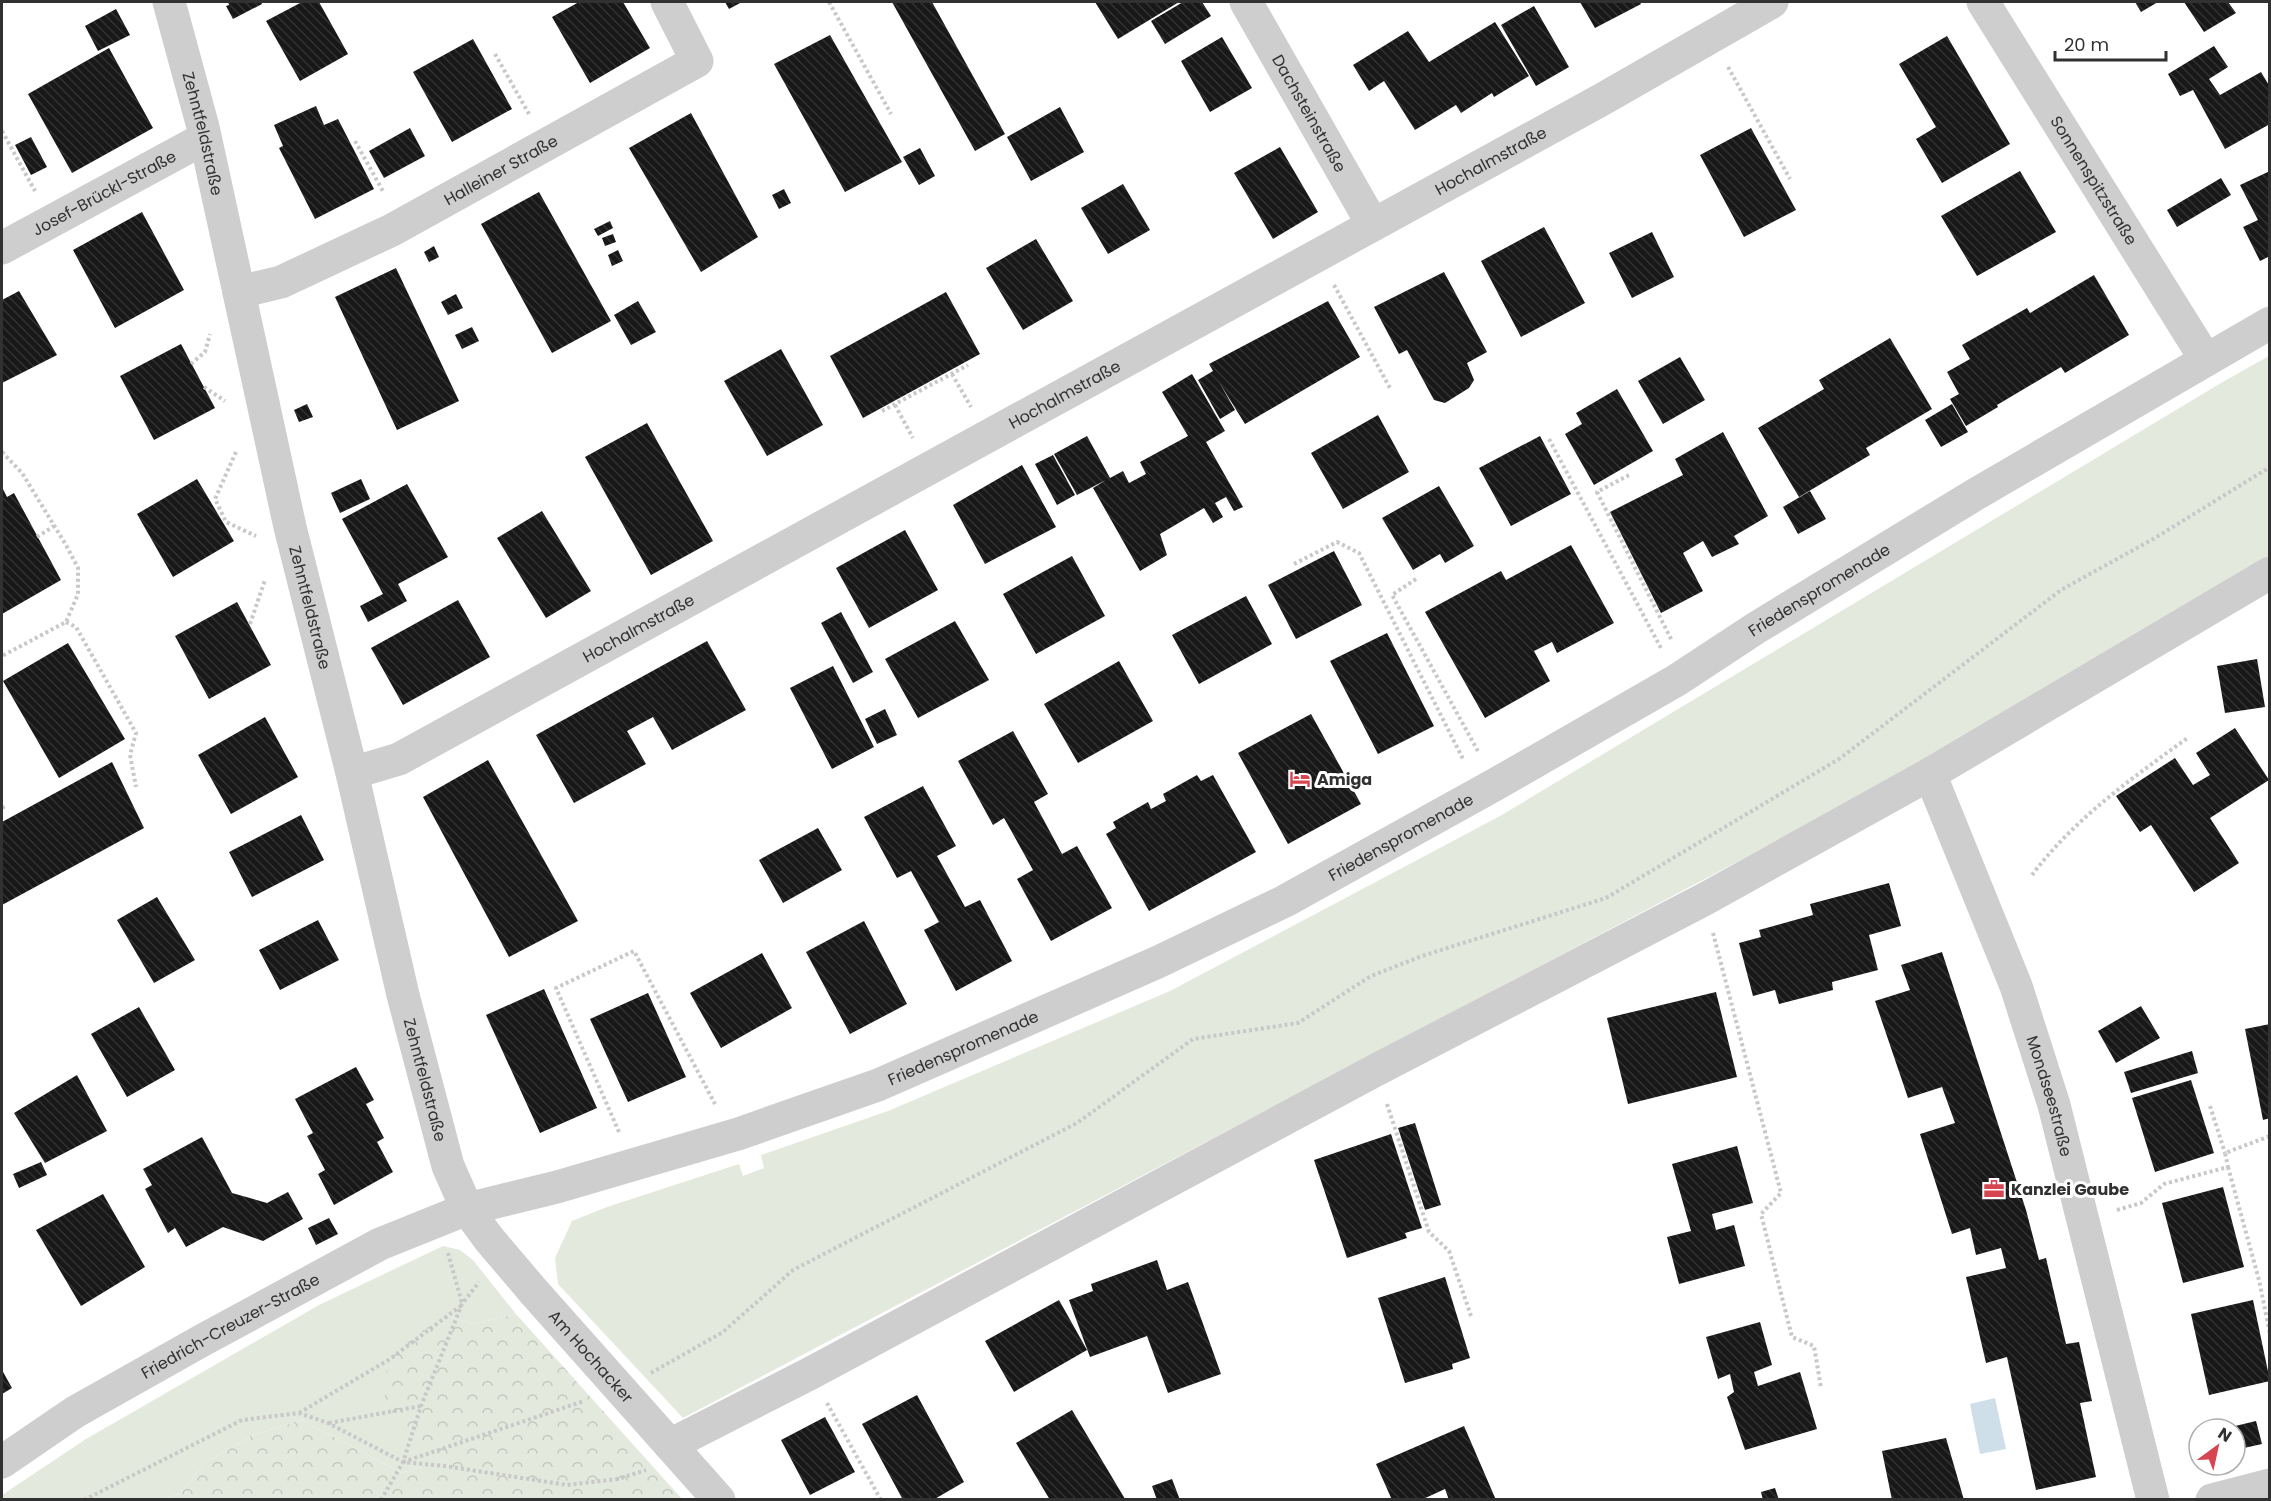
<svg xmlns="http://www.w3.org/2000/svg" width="2271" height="1501" font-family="Poppins,sans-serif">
  <defs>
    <pattern id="forest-crowns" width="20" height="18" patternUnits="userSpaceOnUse" patternTransform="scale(1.5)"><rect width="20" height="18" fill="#e4e9de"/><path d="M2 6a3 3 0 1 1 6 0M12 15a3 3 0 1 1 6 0" fill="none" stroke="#c4c8bf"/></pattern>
    <pattern id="building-back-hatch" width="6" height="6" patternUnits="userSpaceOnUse" patternTransform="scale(1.5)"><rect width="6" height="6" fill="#181818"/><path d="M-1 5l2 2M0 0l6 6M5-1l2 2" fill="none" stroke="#313131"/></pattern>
  </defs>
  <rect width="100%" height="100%" fill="#fff"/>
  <path fill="#e4e9de" d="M2269,356v201l-348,208 -1238,653 -125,-134 -3,-26 17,-37 35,-14 132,-43 4,12 21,-8 -3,-13 127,-44 282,-120 330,-175 721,-433z
    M443,1246l17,4 13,10 43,54 -43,10 -27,-9 -62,91 62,54 -44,13 -100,-53 -51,16 -46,27 -24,30 -18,6 -161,1v-5l84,-56 233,-134z"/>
  <path fill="url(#forest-crowns)" d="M516,1314l166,185h-519l18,-6 24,-30 46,-27 51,-16 100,53 43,-13 -61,-54 4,-52 58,-39 27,9z"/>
  <path fill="#cfdfea" d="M1995,1398l11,51 -26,5 -10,-50z"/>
  <path fill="url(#building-back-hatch)" d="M228,2h33l1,2 -29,15 -7,-13 3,-1z
    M302,2h17l29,52 -48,27 -34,-60z
    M579,2h44l27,46 -60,35 -38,-66z
    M725,2h17l-13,7z
    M892,2h40l73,132 -30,17z
    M1095,2h84l-61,37z
    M1183,2h19l9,14 -46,28 -14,-23z
    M1580,2h60l1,2 -46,24z
    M2135,2h23l-17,10z
    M2184,2h44l8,11 -32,19z
    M1534,6l35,61 -33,19 -35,-61z
    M116,9l14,26 -32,16 -13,-25z
    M1495,22l34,54 -35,21 -2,-4 -31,20 -5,-8 -41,25 -31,-49 -15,10 -16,-26 55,-34 21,31z
    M830,35l72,127 -57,30 -71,-128z
    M1947,36l63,108 -68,39 -26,-44 20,-12 -37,-63z
    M1222,37l30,51 -42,24 -29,-51z
    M473,39l39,70 -60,33 -39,-70z
    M2214,46l14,21 -19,12 11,16 41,-23 9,15v37l-45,25 -32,-59 -13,6 -12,-22z
    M109,48l44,80 -81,45 -44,-79z
    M316,106l8,19 14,-6 36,70 -59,30 -36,-71 4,-2 -9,-21z
    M1060,107l24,45 -53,29 -24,-44z
    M691,113l67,124 -57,35 -72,-124z
    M410,128l15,28 -41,22 -15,-27z
    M1751,128l45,82 -52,27 -44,-82z
    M31,137l16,30 -16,8 -16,-30z
    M1280,147l38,65 -45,27 -39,-66z
    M920,148l15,28 -16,9 -16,-28z
    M2020,171l36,61 -79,44 -36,-60z
    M2270,171v85l-10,5 -17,-34 15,-7 -18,-35z
    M2221,178l10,17 -54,32 -10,-17z
    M1123,184l27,46 -42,24 -27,-46z
    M784,189l7,14 -12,6 -7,-14z
    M539,192l72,129 -59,32 -71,-129z
    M142,212l42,78 -69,38 -42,-78z
    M610,221l3,7 -15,8 -4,-7z
    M1544,227l41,76 -64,34 -40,-76z
    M1652,232l22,45 -42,21 -23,-45z
    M613,234l3,8 -11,4 -3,-8z
    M1036,239l37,62 -50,29 -37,-62z
    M434,246l5,11 -10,5 -5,-10z
    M618,250l5,11 -11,5 -4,-11z
    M396,268l63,133 -62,29 -62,-133z
    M1444,272l43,80 -20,11 7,17 -5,8 -24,15 -11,-3 -27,-50 -8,4 -25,-47z
    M2094,275l35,60 -64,38 -4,-6 -64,38 1,2 -32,19 -16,-27 9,-5 -12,-22 23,-13 -8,-14 65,-37 3,5z
    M19,291l38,64 -55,28v-83z
    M946,292l34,62 -117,64 -33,-62z
    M456,294l7,14 -15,7 -7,-13z
    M638,301l18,31 -25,13 -17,-30z
    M1328,301l32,56 -115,67 -26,-42 16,28 -15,9 -22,-39 15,-9 -4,-7z
    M472,327l7,14 -17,8 -7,-14z
    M1890,338l42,71 -66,39 4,7 -71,42 -41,-69 66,-39 -5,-9z
    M181,344l34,64 -61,32 -34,-64z
    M781,349l42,76 -56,31 -43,-75z
    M1680,357l25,43 -42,24 -25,-43z
    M1192,374l33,57 -19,11 37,65 -9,4 -8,-14 -11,6 8,14 -10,6 -9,-15 -44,26 7,21 -27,16 -47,-83 13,-8 -29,15 -23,-41 33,-18 23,42 13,-7 6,12 17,-9 -6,-12 48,-26 -26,-44z
    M1617,389l36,62 -59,34 -29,-51 17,-10 -6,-11z
    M307,404l6,13 -14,5 -5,-12z
    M1952,404l16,28 -27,15 -16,-27z
    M1378,415l31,57 -66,37 -32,-56z
    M647,423l66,118 -62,34 -66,-118z
    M1723,432l45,84 -34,20 5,8 -27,13 -9,-16 -20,12 20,38 -42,22 -51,-101 73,-37 -8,-16z
    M1540,436l31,58 -60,32 -32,-58z
    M1053,455l22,40 -18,10 -22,-41z
    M1022,465l34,62 -71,37 -32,-59z
    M197,479l37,62 -61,36 -36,-63z
    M361,479l9,20 -30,14 -9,-20z
    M407,484l41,73 -50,27 9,17 -39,21 -8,-16 23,-12 -41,-75z
    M1439,486l35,60 -29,17 -5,-9 -27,16 -31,-52z
    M2,487l5,10 7,-4 47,87 -59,34z
    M1810,491l16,28 -28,15 -15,-27z
    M542,511l49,80 -45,27 -49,-80z
    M905,530l33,60 -69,38 -33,-60z
    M1571,545l43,78 -57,30 -5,-11 -18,9 16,30 -65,37 -60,-106 76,-41 5,9z
    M1334,551l28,54 -66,34 -28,-54z
    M1072,556l33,60 -69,38 -33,-60z
    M1246,596l26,48 -73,40 -27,-49z
    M458,600l32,57 -87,48 -32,-57z
    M237,602l34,63 -62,34 -34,-63z
    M841,612l32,60 -20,11 -32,-60z
    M955,621l34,59 -71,38 -33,-59z
    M1387,633l47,93 -56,28 -48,-93z
    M707,641l39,69 -74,40 -19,-33 -26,14 19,33 -72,39 -38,-68z
    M68,643l57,96 -66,39 -56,-97z
    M2257,659l8,48 -40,6 -8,-47z
    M1119,661l34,60 -75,42 -34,-59z
    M833,666l41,81 -42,22 -42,-81z
    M885,709l12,26 -20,9 -12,-25z
    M1311,714l50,90 -73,40 -50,-91z
    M265,717l33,60 -67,37 -33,-59z
    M2235,728l34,52 -59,38 29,45 -45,29 -43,-67 -11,7 -24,-36 59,-38 18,27 17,-10 -14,-22z
    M1013,731l35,63 -14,8 28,52 15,-8 35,62 -61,33 -34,-62 16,-9 -29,-52 -11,7 -35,-64z
    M488,760l90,161 -69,36 -86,-160z
    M112,762l32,66 -142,77v-83z
    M1197,775l4,6 12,-6 43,77 -107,59 -43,-77 10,-6 -3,-6 35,-20 3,7 15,-8 -3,-7z
    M923,786l33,60 -19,10 28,51 15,-7 32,61 -56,30 -32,-61 15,-8 -28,-51 -14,7 -33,-61z
    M301,815l23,45 -72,37 -23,-45z
    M818,828l24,42 -59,33 -24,-43z
    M1889,883l12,43 -32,9 9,35 -46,12 1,8 -54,14 -4,-14 -22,6 -14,-53 22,-6 -2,-7 54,-15 -3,-11z
    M157,897l38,63 -41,23 -37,-63z
    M318,920l21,40 -59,30 -21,-40z
    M864,921l43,83 -57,30 -44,-82z
    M1942,952l84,258 13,50 7,-2 20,86 13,-2 13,59 -12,2 16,74 -60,13 -29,-133 -21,6 -20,-86 40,-9 -5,-20 -25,7 -6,-27 -18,6 -32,-100 35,-11 -13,-36 -34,11 -33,-97 35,-11 -9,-25z
    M762,953l30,55 -71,40 -31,-55z
    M544,989l53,119 -57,25 -54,-118z
    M1716,992l21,85 -109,27 -21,-86z
    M648,993l38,84 -58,25 -38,-83z
    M2141,1006l19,32 -44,25 -18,-32z
    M139,1007l36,63 -48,27 -36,-63z
    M2270,1024v94l-7,2 -18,-91z
    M2192,1051l6,22 -67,20 -7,-21z
    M356,1067l18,33 -8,4 18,34 -7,4 16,30 -59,33 -16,-31 7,-4 -18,-34 6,-3 -18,-34z
    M77,1075l30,56 -62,32 -31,-50z
    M2191,1080l23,73 -59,19 -23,-74z
    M1415,1123l26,82 -16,5 -27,-82z
    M1391,1134l31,94 -17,5 2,5 -60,20 -33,-98z
    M202,1137l30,56 35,10 21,-11 15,27 -40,22 -40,-14 -37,20 -11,-19 -7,5 -23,-44 7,-4 -9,-16z
    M1737,1146l16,57 -41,11 4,16 18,-5 11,41 -66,18 -12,-47 24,-6 -19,-67z
    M41,1162l6,13 -28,13 -6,-14z
    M2223,1187l21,80 -61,16 -21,-80z
    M103,1194l42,73 -64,39 -45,-76z
    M329,1218l9,16 -22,11 -8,-17z
    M1157,1260l10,30 21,-8 33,92 -53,19 -21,-57 -57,21 -21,-57 24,-9 -2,-7z
    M1445,1277l25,81 -18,6 1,5 -48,14 -27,-85z
    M1059,1300l28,50 -73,42 -29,-51z
    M2253,1300l17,81 -61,14 -18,-81z
    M1760,1322l12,43 -18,7 4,14 42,-14 17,57 -72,21 -18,-53 7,-5 -4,-18 -12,5 -12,-42z
    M2,1370l10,18 -10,6z
    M917,1395l47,87 -31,18h-30l-41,-76z
    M1072,1410l53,89 -1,1h-74l-34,-57z
    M825,1417l30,55 -45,23 -29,-55z
    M2256,1421l6,23 -27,6v-21l-8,-1z
    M1464,1426l32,74h-47l-4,-11 -24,11h-29l-16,-36z
    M1946,1438l18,62h-72l-10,-49z
    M1172,1479l8,21h-23l-5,-14z
    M1775,1488l4,12h-16l-2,-8z"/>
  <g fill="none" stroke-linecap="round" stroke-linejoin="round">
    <path stroke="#c8c8c8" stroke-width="4" stroke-dasharray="3 3" stroke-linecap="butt" d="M829,2l62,112
      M495,54l34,60
      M1728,67l62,112
      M2,131l33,60
      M355,141l29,52
      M1334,285l57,105
      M191,364l14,-12 5,-18
      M952,374l19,33
      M204,387l21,14
      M895,405l18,33
      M882,411l86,-46
      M1549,439l113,211
      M2,452l20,21 44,72 12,23v26l-12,28 -64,34
      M236,452l-21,47 11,23 30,14
      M1629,475l-32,17 75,149
      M37,537l17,-11
      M1294,564l43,-22 22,11 105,208
      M1416,579l-24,16 87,158
      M66,622l10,5 60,106 -6,22 6,32
      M250,624l15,-44
      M2,808l3,-2
      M2032,875c42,-56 100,-97 157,-138
      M1713,933l68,260 -20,21 31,123 22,9 7,42
      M1387,1104l42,128 20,19 22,65
      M2210,1106l15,47
      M619,1132l-63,-144 78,-37 81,153
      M2228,1167l31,113 11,54
      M2117,1210l24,-7 23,-19 64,-17 -3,-14 45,-17
      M448,1253l14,50
      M651,1373l72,-41 70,-62 284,-147 116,-84 105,-16 73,-47 51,-20 184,-58 233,-139 222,-169 94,-52 115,-71
      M827,1403l54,97
      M299,1413l91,-54 72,-54
      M329,1423l92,-17
      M403,1462l181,-61
      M84,1500l158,-80 57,-7 29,10 75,39 42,4 122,19 51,-6 28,-9
      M381,1500l22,-38 18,-56 41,-102 17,-22"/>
    <g stroke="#cecece" stroke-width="33">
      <path id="s1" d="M169,2l34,125 87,400 62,246 51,222 45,171 19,43 22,30 45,53 185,208"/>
      <path id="s2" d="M1246,2l127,223"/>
      <path id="s3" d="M1983,2l223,358"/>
      <path id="s4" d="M2,248l203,-110"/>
      <path id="s5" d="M239,292l42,-10 111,-52 305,-169 -30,-59"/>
      <path id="s6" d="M352,773l47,-14 1005,-551 197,-108 171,-98"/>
      <path id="s7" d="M1930,774l86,212 38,119 99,395"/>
      <path d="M670,1445l141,-72 565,-303 329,-171 225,-125 340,-201"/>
      <path id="s8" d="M2,1462l73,-50 126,-71 179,-97 87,-35 90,-22 181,-53 140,-49 280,-123 127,-61 211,-117 181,-104 79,-52 220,-134 294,-171"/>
      <path d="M2212,1500l58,-15"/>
    </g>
  </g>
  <defs>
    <g id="hotel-bare" transform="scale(1.62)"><path d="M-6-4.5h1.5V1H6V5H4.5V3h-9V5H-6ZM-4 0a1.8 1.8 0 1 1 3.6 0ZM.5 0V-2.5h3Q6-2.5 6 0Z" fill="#d54650" stroke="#fff" stroke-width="2.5" paint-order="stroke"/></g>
    <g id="office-bare" transform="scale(1.62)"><path d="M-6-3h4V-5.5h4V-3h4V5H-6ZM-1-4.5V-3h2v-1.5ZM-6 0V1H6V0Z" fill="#d54650" stroke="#fff" stroke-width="2.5" paint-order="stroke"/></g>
  </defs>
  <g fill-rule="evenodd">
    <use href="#hotel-bare" x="1300" y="779"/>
    <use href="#office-bare" x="1994" y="1189"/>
  </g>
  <g text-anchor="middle" stroke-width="6" stroke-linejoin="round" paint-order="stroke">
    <g font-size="16" fill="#313131" stroke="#fff">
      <text dy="6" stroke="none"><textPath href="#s2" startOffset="128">Dachsteinstraße</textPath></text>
      <text dy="6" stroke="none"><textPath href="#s1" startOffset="136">Zehntfeldstraße</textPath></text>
      <text dy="6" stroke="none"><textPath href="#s6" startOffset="1294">Hochalmstraße</textPath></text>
      <text dy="6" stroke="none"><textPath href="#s5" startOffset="290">Halleiner Straße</textPath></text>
      <text dy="6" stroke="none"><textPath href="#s3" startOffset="210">Sonnenspitzstraße</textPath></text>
      <text dy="6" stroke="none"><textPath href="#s4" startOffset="116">Josef-Brückl-Straße</textPath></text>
      <text dy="6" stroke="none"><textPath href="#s6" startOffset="808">Hochalmstraße</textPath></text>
      <text dy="6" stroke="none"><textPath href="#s8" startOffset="2025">Friedenspromenade</textPath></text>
      <text dy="6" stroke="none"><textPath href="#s1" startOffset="622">Zehntfeldstraße</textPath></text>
      <text dy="6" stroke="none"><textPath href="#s6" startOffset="322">Hochalmstraße</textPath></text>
      <text dy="6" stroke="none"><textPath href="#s8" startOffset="1539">Friedenspromenade</textPath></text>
      <text dy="6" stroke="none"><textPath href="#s8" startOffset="1053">Friedenspromenade</textPath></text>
      <text dy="6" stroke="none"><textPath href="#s1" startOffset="1108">Zehntfeldstraße</textPath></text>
      <text dy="6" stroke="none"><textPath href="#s7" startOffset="344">Mondseestraße</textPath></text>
      <text dy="6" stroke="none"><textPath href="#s8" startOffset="266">Friedrich-Creuzer-Straße</textPath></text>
      <text dy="6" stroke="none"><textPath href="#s1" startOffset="1437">Am Hochacker</textPath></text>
    </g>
    <g font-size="16" font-weight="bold" fill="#313131" stroke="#fff" text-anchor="start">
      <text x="1317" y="785">Amiga</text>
      <text x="2011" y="1195">Kanzlei Gaube</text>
    </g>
  </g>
  <rect width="2271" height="1501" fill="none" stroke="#313131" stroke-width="6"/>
  <g transform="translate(2217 1447) rotate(33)"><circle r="28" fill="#ffffff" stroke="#adadad" stroke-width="1.5"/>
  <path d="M0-4.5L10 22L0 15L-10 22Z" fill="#d54650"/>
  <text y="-9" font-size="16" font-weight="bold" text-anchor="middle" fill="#313131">N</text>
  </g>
  <path d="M2055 51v9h111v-9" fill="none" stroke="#313131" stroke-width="3"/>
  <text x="2064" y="51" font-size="18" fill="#313131" stroke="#ffffff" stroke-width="4.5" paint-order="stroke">20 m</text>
</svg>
